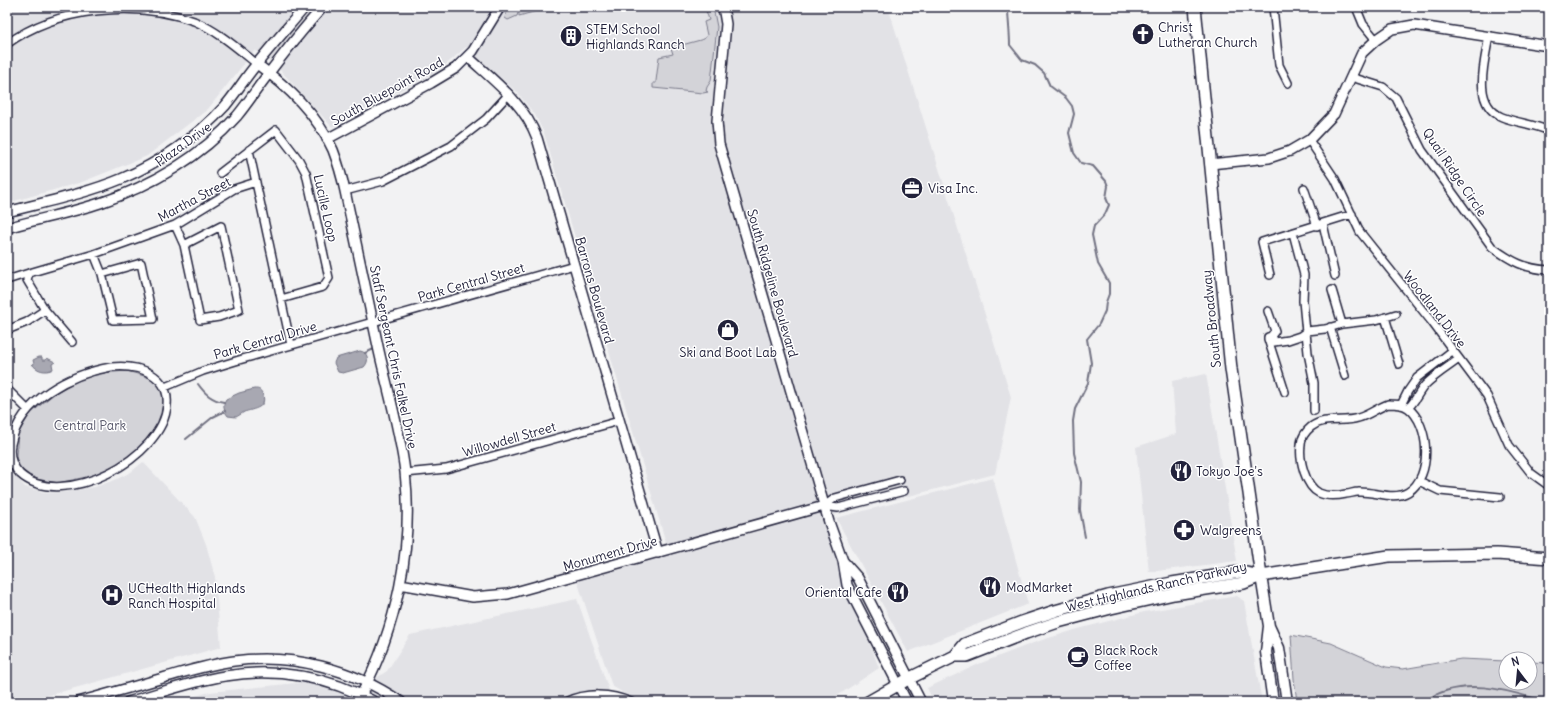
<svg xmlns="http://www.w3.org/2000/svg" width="1556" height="709" font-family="Delius,sans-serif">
  <rect width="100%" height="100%" fill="#f2f2f3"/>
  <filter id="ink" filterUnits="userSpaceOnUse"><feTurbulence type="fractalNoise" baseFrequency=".025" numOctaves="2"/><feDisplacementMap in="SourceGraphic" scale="8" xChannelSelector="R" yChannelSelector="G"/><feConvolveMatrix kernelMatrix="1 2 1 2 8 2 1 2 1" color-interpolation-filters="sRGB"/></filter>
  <g filter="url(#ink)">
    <path fill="#e2e2e6" d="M7,7h881l123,390 -16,77 -172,44 56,150 -51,34h-190l-26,-16 -38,-115 92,-28 -122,-410 -9,-18 -18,-23 -51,-45 -24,21 -110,59 -51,-56 -26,-21 -47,59 -61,47 -65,26 -75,21z
      M1206,374l31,187 -88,11 -13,-125 40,-13 -4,-53z
      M143,462l52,55 11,27 9,33 6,70 -196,55h-18v-223l8,-4 10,12 22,6 15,-1 33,-5 20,-7 16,-8z
      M993,478l35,126 -120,48 -72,-134z
      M1237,596l7,5 18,101h-328l-7,-14 54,-25 55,-21 42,-13 66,-17z
      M577,599l36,103h-440l37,-10 96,-10 43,14 38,-25 23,-36z"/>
    <path fill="#d3d3d8" stroke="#7a7a8a" d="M509,7h42l-32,9v-6l-2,6 -9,4 -3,-2 1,-5z
      M705,7h8l4,20 -6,54 -4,6 -1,4 2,1 -5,1 -50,-5v-5h3v-2l3,-24 14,-3 -2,-6 33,-9 3,-4 -3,-13 5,-2z
      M127,371l24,7 13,13 -2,26 -20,29 -25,18 -26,12 -33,7 -27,-5 -13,-13 -2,-9 2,-22 12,-20 25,-21 24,-13 22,-7z
      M1291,635l40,8 55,24 17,2 58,-10 45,2v22h24v-21l19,1v39h-252l-3,-23z"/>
    <path fill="#a8a8b2" stroke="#727282" d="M360,351c8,1 10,10 4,16l-21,6 -5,-1 -4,-9 2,-5z
      M39,357h3v3h4l1,-2 8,4 -3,2 1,5c-7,4 -16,2 -21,-5h2l-1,-4z
      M254,389c4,0 6,0 8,4 7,15 -9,16 -18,19 -3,2 -6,4 -8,5l-8,-1c-4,-5 -6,-11 -2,-17l13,-6z"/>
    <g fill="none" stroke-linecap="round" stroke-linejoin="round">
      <path stroke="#727282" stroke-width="2" d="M1008,7c0,13 2,25 2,38l12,15 13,5 9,8 6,13 16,12 6,8 2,8 -5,19 5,20 7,10 12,3 13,15 2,5 -2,12 3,7 -4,9 -11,12 -2,9 6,29 11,19v11l-3,8 -1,9 -6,13 -12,15 4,24 -1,7 -2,13 -13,26 -2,12 1,32 7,29 -1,28 5,27
        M365,353l9,-4
        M198,384c7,10 14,16 26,18
        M186,439l27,-22 12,-6
        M1424,702c35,-27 84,-12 122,0"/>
      <g stroke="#22223b" stroke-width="10">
        <path id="minor" d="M1273,7l6,58 9,18
          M1356,7l7,17 13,16
          M1489,36c-4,25 -18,68 13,81 15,6 32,7 47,14
          M7,44c50,-37 129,-44 187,-23 24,10 43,27 63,43
          M1351,77l32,10 13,11 26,52 70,97c19,14 33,22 57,23
          M1309,140l26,39 25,53 71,89 56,75 22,49 22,28 18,13
          M249,150l42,195
          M220,173l56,-43 23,30 7,13 23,105 -6,9 -42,12
          M1304,188l13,38
          M345,191l38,-10 68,-35 35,-27 23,-25
          M1323,224l12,52
          M175,225l9,20 16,75 19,-3 20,-7 -18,-84 -37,19
          M1293,233l11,42 -1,26 5,52 6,30v28
          M94,254l8,20 11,46 40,-1 -12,-56 -39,11
          M1270,275l-8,-33 90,-28
          M7,280l22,-7
          M1332,290l10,34
          M45,310l27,32
          M1268,311l7,20 -4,5 -3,1v2l17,53
          M1385,317l14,47
          M1330,327l15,49
          M7,330l20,-8 18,-12 -18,-30 2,-7 65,-19 81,-29 59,-36 22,-7
          M1271,336l3,6 14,-2 12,-4 7,-5 18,-2 17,-5 34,-4 20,-6
          M111,367c17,-2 36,1 48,13 7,7 9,15 8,25 -3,52 -105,107 -147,69 -8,-8 -11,-19 -9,-30 9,-45 60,-70 100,-77z
          M165,387l38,-16 36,-11 335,-95
          M7,389l21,21
          M1388,404c7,0 15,0 20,4 22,16 25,69 0,84 -15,9 -33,-1 -50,0 -4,0 -8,2 -12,2 -9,2 -18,3 -27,-1 -14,-7 -20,-34 -18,-48 0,-7 5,-14 10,-18 14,-11 32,-4 47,-9 11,-3 19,-10 30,-14z
          M1401,405l7,-14 9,-13 35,-27
          M1408,408c7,-6 10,-15 17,-23 10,-10 23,-18 34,-26
          M405,473l41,-4 173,-48
          M1419,481l21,10 60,6
          M824,506l14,2 66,-17
          M824,506l11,-8 65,-18
          M565,702c21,-10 46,-9 66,0"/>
      </g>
      <g stroke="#22223b" stroke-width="12">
        <path id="tertiary" d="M723,7l3,17 -9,97 2,23 110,378 14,39 4,24 60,117
          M468,57c26,24 56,46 69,81l121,415
          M257,64c31,23 60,50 76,86 5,13 9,27 12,41 11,54 23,107 34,160 9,40 21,80 26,121 9,75 -9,157 -44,223
          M327,139l104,-56 25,-15 17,-17 27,-44
          M1210,164l59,-6 21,-7 19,-11 25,-26 28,-61 14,-13 16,-11 22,-4 135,21
          M7,212c38,-10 78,-18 114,-33 38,-16 76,-42 104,-73 11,-13 20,-28 31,-41 16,-20 33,-39 49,-58
          M7,228c31,-9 63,-15 93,-25 51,-17 101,-46 137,-87 10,-12 19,-26 29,-39 18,-24 37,-48 57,-70
          M843,561l15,17 63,124
          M400,584l73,13 35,-3 316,-88
          M78,702c29,-8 59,-16 88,-25 22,-6 45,-13 68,-16 58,-8 119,8 167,41
          M128,702c32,-9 64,-21 97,-26 52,-9 104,1 150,26"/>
      </g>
      <g stroke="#22223b" stroke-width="13">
        <path id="secondary" d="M1261,576l8,50 10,22 8,54
          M1269,626l-3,26 7,50"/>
      </g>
      <g stroke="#22223b" stroke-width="14">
        <path id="primary" d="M1195,7l36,362 30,207
          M955,656l10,-12 57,-22 33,-11 53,-15 64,-13 68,-11 21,4
          M868,702l42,-24 45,-22h12l59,-23 32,-11 53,-14 63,-14 70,-11 17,-7 128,-20 108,-2 52,4"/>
      </g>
      <use href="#minor" stroke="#fff" stroke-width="7"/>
      <use href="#tertiary" stroke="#fff" stroke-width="9"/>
      <use href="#secondary" stroke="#fff" stroke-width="10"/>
      <use href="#primary" stroke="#fff" stroke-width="11"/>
    </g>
  </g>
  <defs>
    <g id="church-disc" transform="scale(1.15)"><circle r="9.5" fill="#22223b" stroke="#fff"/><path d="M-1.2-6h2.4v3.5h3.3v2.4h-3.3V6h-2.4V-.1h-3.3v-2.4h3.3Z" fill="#fff"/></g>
    <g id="building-disc" transform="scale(1.15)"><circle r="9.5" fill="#22223b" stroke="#fff"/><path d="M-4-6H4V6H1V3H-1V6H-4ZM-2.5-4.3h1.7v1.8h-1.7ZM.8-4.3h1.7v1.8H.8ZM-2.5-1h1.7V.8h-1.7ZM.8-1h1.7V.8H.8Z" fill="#fff"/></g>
    <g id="office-disc" transform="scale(1.15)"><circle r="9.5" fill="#22223b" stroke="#fff"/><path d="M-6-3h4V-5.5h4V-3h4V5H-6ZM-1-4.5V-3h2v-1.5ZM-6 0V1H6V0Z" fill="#fff"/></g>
    <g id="shop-disc" transform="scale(1.15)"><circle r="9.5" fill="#22223b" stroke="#fff"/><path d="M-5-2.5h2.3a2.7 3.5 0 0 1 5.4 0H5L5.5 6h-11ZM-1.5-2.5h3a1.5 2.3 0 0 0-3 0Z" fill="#fff"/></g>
    <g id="restaurant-disc" transform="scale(1.15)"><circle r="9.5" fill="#22223b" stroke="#fff"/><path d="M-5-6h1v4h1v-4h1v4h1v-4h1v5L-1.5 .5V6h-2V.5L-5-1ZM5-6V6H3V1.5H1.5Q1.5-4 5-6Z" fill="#fff"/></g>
    <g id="pharmacy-disc" transform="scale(1.15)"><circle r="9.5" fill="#22223b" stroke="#fff"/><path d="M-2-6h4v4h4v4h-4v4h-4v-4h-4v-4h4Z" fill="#fff"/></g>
    <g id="hospital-disc" transform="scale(1.15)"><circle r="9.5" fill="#22223b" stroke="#fff"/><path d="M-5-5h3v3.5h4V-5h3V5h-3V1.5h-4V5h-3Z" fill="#fff"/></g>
    <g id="cafe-disc" transform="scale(1.15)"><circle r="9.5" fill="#22223b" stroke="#fff"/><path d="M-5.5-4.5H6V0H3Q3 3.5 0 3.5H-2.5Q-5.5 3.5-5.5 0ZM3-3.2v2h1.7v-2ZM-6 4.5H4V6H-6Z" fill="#fff"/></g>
  </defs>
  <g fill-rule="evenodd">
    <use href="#church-disc" x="1143" y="34"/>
    <use href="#building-disc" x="571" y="36"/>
    <use href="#office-disc" x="912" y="188"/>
    <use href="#shop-disc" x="728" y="330"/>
    <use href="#restaurant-disc" x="1181" y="471"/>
    <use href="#pharmacy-disc" x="1184" y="530"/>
    <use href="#restaurant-disc" x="990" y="587"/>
    <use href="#restaurant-disc" x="898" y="592"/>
    <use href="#hospital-disc" x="112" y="595"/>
    <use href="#cafe-disc" x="1078" y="657"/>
  </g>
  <g text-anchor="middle" stroke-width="3" stroke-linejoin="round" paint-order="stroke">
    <g font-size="13" fill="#22223b" stroke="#fff" text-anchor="start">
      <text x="1158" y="32">Christ<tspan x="1158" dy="15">Lutheran Church</tspan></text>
      <text x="586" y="34">STEM School<tspan x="586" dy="15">Highlands Ranch</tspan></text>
      <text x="928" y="193">Visa Inc.</text>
      <text x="728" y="357" text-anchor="middle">Ski and Boot Lab</text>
      <text x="1196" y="476">Tokyo Joe's</text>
      <text x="1200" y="535">Walgreens</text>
      <text x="1006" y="592">ModMarket</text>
      <text x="128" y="593">UCHealth Highlands<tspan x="128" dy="15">Ranch Hospital</tspan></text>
      <text x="882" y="597" text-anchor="end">Oriental Cafe</text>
      <text x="1094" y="655">Black Rock<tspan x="1094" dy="15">Coffee</tspan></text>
    </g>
    <g font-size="13" fill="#22223b" stroke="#fff">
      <text transform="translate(387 91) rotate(-29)" y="5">South Bluepoint Road</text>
      <text transform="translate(183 144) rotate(-36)" y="5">Plaza Drive</text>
      <text transform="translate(1455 172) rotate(56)" y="5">Quail Ridge Circle</text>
      <text transform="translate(194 199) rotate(-28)" y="5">Martha Street</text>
      <text transform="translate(326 208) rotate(77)" y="5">Lucille Loop</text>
      <text transform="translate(471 282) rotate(-16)" y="5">Park Central Street</text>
      <text transform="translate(773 283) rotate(74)" y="5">South Ridgeline Boulevard</text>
      <text transform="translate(595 290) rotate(74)" y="5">Barrons Boulevard</text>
      <text transform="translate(1435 309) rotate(52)" y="5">Woodland Drive</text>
      <text transform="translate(1211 319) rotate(-96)" y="5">South Broadway</text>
      <text transform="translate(265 340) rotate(-16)" y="5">Park Central Drive</text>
      <text transform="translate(394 357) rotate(78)" y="5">Staff Sergeant Chris Falkel Drive</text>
      <text transform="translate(509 439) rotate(-16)" y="5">Willowdell Street</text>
      <text transform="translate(610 553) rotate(-16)" y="5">Monument Drive</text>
      <text transform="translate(1156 586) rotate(-13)" y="5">West Highlands Ranch Parkway</text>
    </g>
    <g font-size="13" fill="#57576a" stroke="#fff">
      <text x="90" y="430">Central Park</text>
    </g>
  </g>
  <rect width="1556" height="709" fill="none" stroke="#fff" stroke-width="24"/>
  <rect x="12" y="12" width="1532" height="685" fill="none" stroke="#22223b" stroke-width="1.5" filter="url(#ink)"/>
  <g transform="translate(1518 671) rotate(344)"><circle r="19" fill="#ffffff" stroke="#a7a7b1"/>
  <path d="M0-3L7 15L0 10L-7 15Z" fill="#22223b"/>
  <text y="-6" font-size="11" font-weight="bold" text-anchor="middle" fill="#22223b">N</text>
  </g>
</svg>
